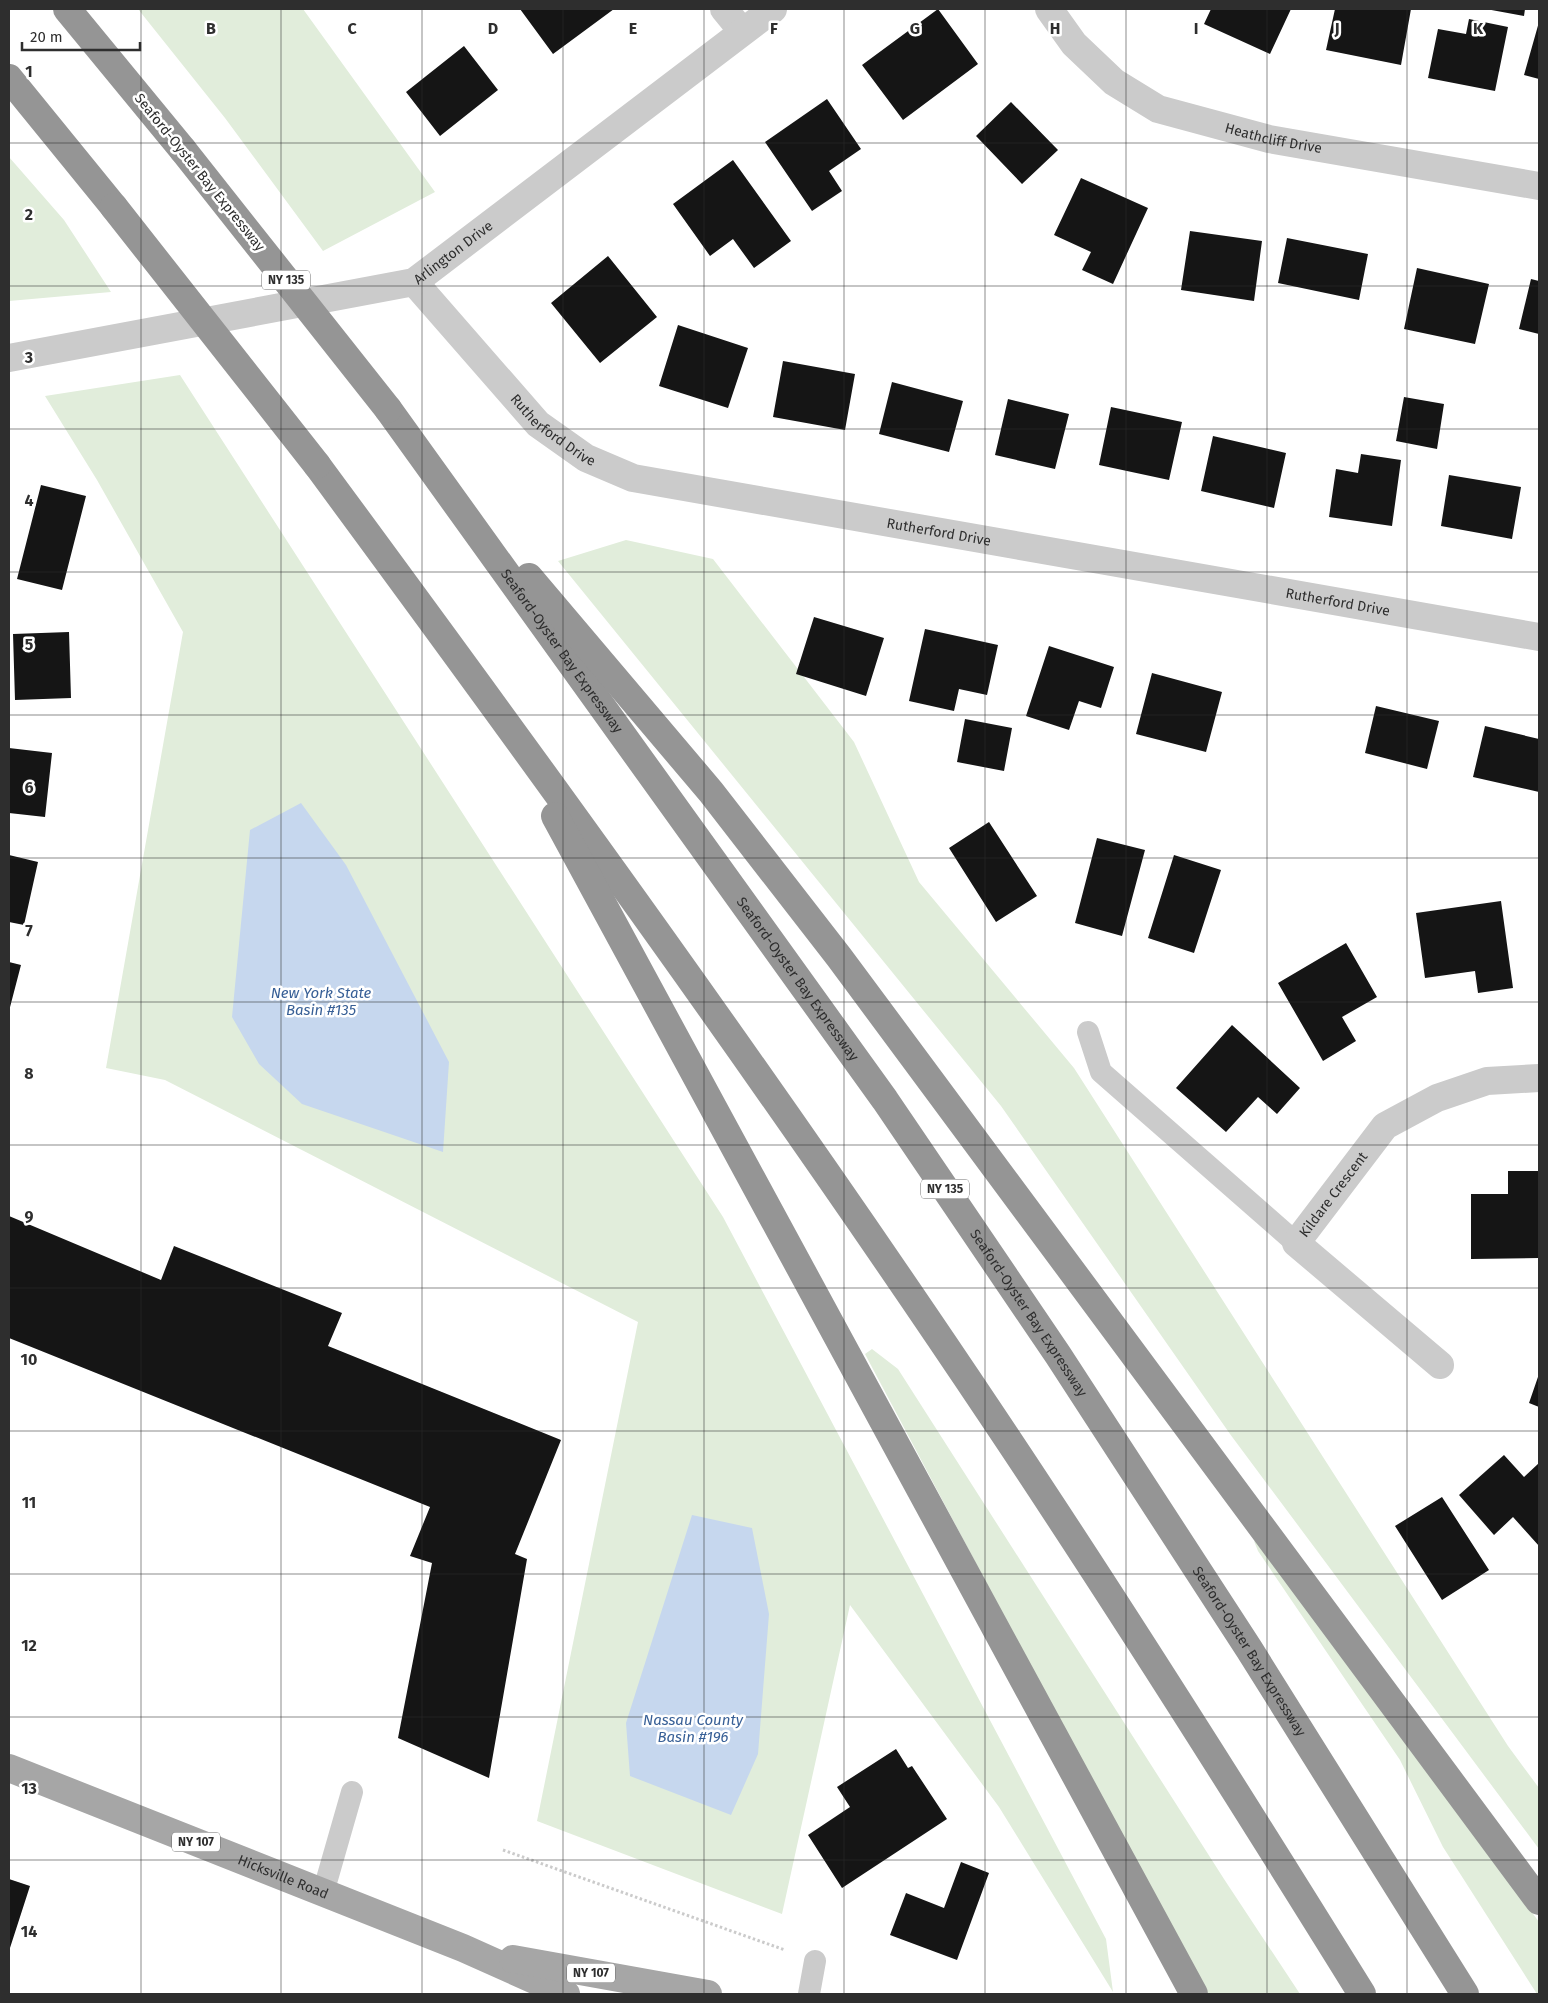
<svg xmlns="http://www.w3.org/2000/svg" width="1548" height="2003" font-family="'Fira Sans',sans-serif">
  <rect width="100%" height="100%" fill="#fff"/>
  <path fill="#e1eddb" d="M138,9h165l132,183 -112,59 -98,-133z
    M9,157l55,63 47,72 -102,9z
    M180,375l543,842 383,722 7,53 -114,-185 -149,-202 -68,309 -245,-93 101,-499 -473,-242 -59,-12 77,-436 -86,-152 -52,-84z
    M626,540l87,19 141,183 65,140 155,186 434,678 31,42v61l-309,-415 -229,-328 -443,-545z
    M872,1349l26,20 326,510 76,115h-96l-339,-640z
    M1254,1541l10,5 275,376v72h-2l-94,-147 -43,-87 -142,-209z"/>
  <path fill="#c6d7ee" d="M301,803l45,62 103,197 -6,90 -141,-48 -43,-40 -27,-47 18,-187z
    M692,1515l60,13 17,86 -11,140 -27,61 -101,-39 -4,-53z"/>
  <path fill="#151515" d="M520,9h94l-61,45z
    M938,9l40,55 -75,56 -41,-55z
    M1211,9h80l-21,45 -66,-30z
    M1335,9h76l-10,56 -75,-15z
    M1486,9h39l-1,7z
    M1469,19l39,8 -13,64 -67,-13 10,-49 28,5z
    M1539,22v57l-15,-4z
    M464,46l34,44 -58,46 -34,-44z
    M827,99l34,50 -32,22 13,20 -30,20 -47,-69z
    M1011,102l47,48 -36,34 -46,-48z
    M733,160l58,81 -37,27 -21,-29 -23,17 -37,-52z
    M1081,178l67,30 -35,76 -31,-14 9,-18 -37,-17z
    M1190,231l72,10 -8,60 -73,-11z
    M1287,238l81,16 -9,46 -81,-17z
    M608,256l49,61 -57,46 -49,-60z
    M1417,268l72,16 -14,60 -71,-15z
    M1531,279l8,2v53l-20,-5z
    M678,325l70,23 -20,60 -69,-22z
    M783,361l72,13 -10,56 -72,-13z
    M892,382l71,19 -14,51 -70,-18z
    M1404,397l40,7 -7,45 -41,-8z
    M1008,399l61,15 -14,55 -60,-14z
    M1111,407l71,15 -13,58 -70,-15z
    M1213,436l73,17 -12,55 -73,-17z
    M1361,454l40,6 -9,66 -63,-9 7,-48 22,4z
    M1449,475l72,12 -9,52 -71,-13z
    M41,485l45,11 -24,94 -45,-11z
    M814,617l70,21 -18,58 -70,-22z
    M925,629l73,16 -11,50 -28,-6 -5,22 -45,-10z
    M69,632l2,66 -56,2 -2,-66z
    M1049,646l65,21 -13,41 -22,-7 -10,29 -43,-14z
    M1152,673l70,19 -16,60 -70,-18z
    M1376,706l63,15 -12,48 -62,-16z
    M965,719l47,9 -8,43 -47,-9z
    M1485,726l54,13v53l-66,-15z
    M9,748l43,5 -7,64 -36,-4z
    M989,822l48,74 -41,26 -47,-74z
    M1097,838l48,12 -23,86 -47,-13z
    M9,855l29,7 -14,63 -15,-3z
    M1174,855l47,15 -27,83 -46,-15z
    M1501,901l12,87 -35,5 -3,-22 -50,7 -9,-65z
    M1346,943l31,54 -35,20 14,24 -33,20 -45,-78z
    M9,962l12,3 -12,46z
    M1232,1025l68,63 -23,26 -19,-17 -32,35 -50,-44z
    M1508,1171h31v87l-68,1v-65h37z
    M9,1216l152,64 13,-34 168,67 -14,33 233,94 -46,114 12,5 -38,219 -91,-40 34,-175 -22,-7 20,-49 -421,-169z
    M1539,1374v33l-10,-4z
    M1504,1455l20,22 15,-14v83l-26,-29 -19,18 -35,-40z
    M1442,1497l47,73 -47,30 -47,-74z
    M896,1749l12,19 4,-2 35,53 -105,69 -34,-53 42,-28 -13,-20z
    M961,1862l28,11 -32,87 -67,-25 16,-42 38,15z
    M9,1879l21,7 -21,65z"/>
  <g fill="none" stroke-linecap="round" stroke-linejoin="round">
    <path stroke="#cbcbcb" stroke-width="3" stroke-dasharray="2.5 2.5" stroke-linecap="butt" d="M503,1850l282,100"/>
    <path stroke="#cbcbcb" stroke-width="22" d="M1088,1032l13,40 195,171
      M323,1893l29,-101
      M809,1994l6,-33"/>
    <g stroke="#cbcbcb" stroke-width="28">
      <path d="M724,9l18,22"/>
      <path id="s1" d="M1049,9l25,35 40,38 44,27 111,30 270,47"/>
      <path id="s2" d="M414,282l124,142 48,34 47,20 906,159"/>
      <path id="s3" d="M9,358l405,-76 359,-273"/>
      <path id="s4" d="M1440,1365l-144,-122 89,-117 52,-28 50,-17 52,-3"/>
    </g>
    <g stroke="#a6a6a6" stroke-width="28">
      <path id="s5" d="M9,1768l454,180 103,46"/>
      <path d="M513,1959l195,35"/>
    </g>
    <g stroke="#959595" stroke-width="28">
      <path d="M67,9l116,141"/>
      <path d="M9,78l105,129"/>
      <path id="s6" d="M388,409l497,691 173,255 191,294 216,345"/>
      <path d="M317,465c230,312 458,626 674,949 128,191 250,385 371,580"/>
      <path d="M529,577l182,215 128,165 700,944"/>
      <path d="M555,816l639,1178"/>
    </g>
    <path stroke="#959595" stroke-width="28" d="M183,150l205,259
      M114,207l203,258"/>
  </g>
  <path fill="none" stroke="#2e2e2e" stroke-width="1" stroke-opacity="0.55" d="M141,9v1985M281,9v1985M422,9v1985M563,9v1985M704,9v1985M844,9v1985M985,9v1985M1126,9v1985M1267,9v1985M1407,9v1985M9,143h1530M9,286h1530M9,429h1530M9,572h1530M9,715h1530M9,858h1530M9,1002h1530M9,1145h1530M9,1288h1530M9,1431h1530M9,1574h1530M9,1717h1530M9,1860h1530"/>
  <g text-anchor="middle" stroke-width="5" stroke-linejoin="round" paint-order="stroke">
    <g fill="#fff" stroke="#6d6d6d" stroke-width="1">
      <rect x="262" y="270.5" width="48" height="19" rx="4"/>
      <rect x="921" y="1179.5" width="48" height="19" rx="4"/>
      <rect x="172" y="1832.5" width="48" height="19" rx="4"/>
      <rect x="567" y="1963.5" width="48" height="19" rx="4"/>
    </g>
    <g font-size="12" font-weight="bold" fill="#2e2e2e">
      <text x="286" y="284">NY 135</text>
      <text x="945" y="1193">NY 135</text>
      <text x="196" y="1846">NY 107</text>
      <text x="591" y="1977">NY 107</text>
    </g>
    <g font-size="14" fill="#2e2e2e" stroke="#fff">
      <text dy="5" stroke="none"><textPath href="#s1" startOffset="269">Heathcliff Drive</textPath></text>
      <text transform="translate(200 172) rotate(51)" y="5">Seaford-Oyster Bay Expressway</text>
      <text dy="5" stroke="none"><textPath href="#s3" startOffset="461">Arlington Drive</textPath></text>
      <text dy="5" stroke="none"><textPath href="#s2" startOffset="204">Rutherford Drive</textPath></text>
      <text dy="5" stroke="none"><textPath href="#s2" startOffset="609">Rutherford Drive</textPath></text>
      <text dy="5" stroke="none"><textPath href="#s2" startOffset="1014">Rutherford Drive</textPath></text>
      <text dy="5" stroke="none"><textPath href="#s6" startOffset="298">Seaford-Oyster Bay Expressway</textPath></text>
      <text dy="5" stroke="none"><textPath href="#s6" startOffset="702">Seaford-Oyster Bay Expressway</textPath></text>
      <text dy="5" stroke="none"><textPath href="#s4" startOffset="250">Kildare Crescent</textPath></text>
      <text dy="5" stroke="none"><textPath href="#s6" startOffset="1108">Seaford-Oyster Bay Expressway</textPath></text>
      <text dy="5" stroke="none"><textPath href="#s6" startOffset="1512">Seaford-Oyster Bay Expressway</textPath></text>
      <text dy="5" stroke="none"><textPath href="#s5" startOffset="295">Hicksville Road</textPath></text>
    </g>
    <g font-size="15" font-style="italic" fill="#375f96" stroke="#fff">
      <text x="321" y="998">New York State<tspan x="321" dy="17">Basin #135</tspan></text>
      <text x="693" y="1725">Nassau County<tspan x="693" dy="17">Basin #196</tspan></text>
    </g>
  </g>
  <g font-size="16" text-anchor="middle" font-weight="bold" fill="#2e2e2e" stroke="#fff" stroke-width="5" stroke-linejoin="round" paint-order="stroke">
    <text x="211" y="34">B</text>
    <text x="352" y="34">C</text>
    <text x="493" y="34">D</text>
    <text x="633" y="34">E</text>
    <text x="774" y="34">F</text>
    <text x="915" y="34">G</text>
    <text x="1055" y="34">H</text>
    <text x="1196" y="34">I</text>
    <text x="1337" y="34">J</text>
    <text x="1478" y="34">K</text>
    <text x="29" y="77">1</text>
    <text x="29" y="220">2</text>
    <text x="29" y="363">3</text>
    <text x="29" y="506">4</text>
    <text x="29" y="650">5</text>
    <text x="29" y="793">6</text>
    <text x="29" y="936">7</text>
    <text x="29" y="1079">8</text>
    <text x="29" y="1222">9</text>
    <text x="29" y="1365">10</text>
    <text x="29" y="1508">11</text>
    <text x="29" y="1651">12</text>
    <text x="29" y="1794">13</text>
    <text x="29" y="1937">14</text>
  </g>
  <rect width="1548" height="2003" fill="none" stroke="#2e2e2e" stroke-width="20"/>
  <path d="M22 42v8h118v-8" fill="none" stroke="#2e2e2e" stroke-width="2.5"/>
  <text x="30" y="42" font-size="15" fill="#2e2e2e" stroke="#ffffff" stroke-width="4" paint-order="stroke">20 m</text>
</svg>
